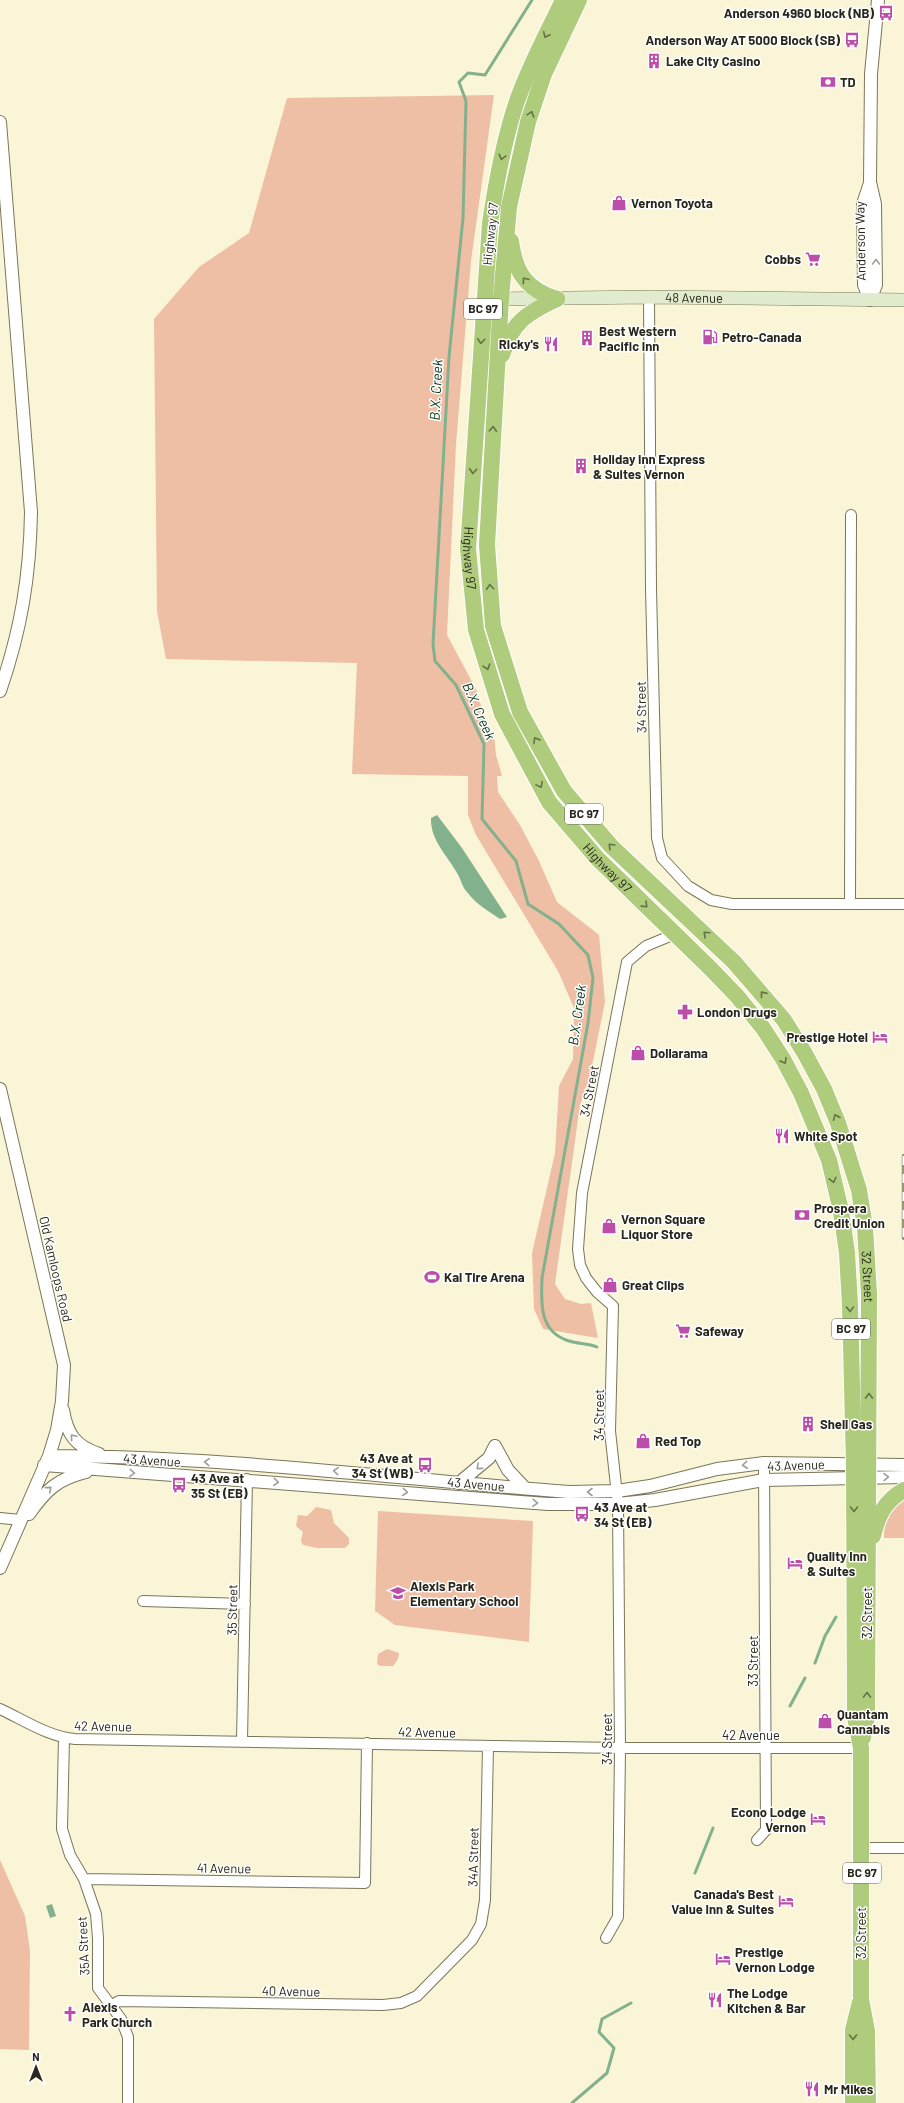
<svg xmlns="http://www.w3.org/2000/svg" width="904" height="2103" font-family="Barlow,sans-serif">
  <rect width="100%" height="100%" fill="#faf5d6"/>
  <path fill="#eebfa5" d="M494,95l-23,166 -15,183 -9,191 29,54 13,44 5,1 2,21 6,21h-5l1,16 22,33 19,36 18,41 42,33 6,67 -15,74 -10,29 -25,179 10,15 16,5 10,-1 7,35 -55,-9 -9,-20 -2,-56 23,-100 4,-67 14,-27 1,-51 -16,-37 -82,-136 -8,-20v-39l-116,-2 5,-111 -191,-4 -9,-48 -3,-292 45,-52 50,-34 38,-135z
    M904,1499v39h-20c0,-18 5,-29 20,-39z
    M316,1507l15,3 3,13 15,15v6l-4,4h-28l-14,-3 -2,-4 2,-9 -7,-6 2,-11 9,1z
    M378,1511l155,10 -4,121 -134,-17 -20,-14z
    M387,1649l12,4 -1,6 -5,7h-13l-3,-2 1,-10z
    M0,1860l25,56 5,35 -1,99 -29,-1z"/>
  <path fill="#83b18d" d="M437,815l25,33 45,69 -7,2c-12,-8 -24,-15 -33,-27 -5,-5 -6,-13 -10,-19 -10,-18 -27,-33 -26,-55z
    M52,1904l4,12 -6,2 -4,-12z"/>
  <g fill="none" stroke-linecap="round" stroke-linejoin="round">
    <path stroke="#83b18d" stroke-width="3" d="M532,0l-47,75 -17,-2 -9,9 7,19 -3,117 -14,139 -16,287 2,17 21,24 28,59 -2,75 34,42 12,43 31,20 29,31 5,23 -5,45 -46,255c-1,25 -3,54 27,63 10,3 19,2 28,6
      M815,1663l10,-27 11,-19
      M790,1706l15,-28
      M695,1873l18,-45
      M572,2103l35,-30 7,-25 -15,-16 3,-13 29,-16"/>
    <g stroke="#7a765a" stroke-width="12">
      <path id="minor" d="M649,297l2,292 6,249 5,20 26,28 23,14 21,4h172
        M850,904l1,-389
        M0,1518l21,2
        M143,1601l102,3
        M0,1709c24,11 49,28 75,30l545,9h241
        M64,1738l-2,91 8,26 14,24 12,35 2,24v50l23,31 7,18v66
        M242,1741l5,-262
        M757,1840l9,-10 -2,-367
        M862,1848h42
        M84,1879l281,4 2,-140
        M606,1938l12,-21 2,-169 -2,-244 -8,-73 3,-125 -16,-14 -11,-14 -6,-13 -2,-16 4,-56 45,-231 19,-16 29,-12
        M112,2005l7,-4 264,4 18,-2 16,-7 55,-56 9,-16 4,-24 3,-154"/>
    </g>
    <g stroke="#7a765a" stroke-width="14">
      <path id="tertiary" d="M0,122l31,390c-1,64 -10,118 -31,179
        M870,183l-7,21 1,81 6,15
        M870,300l6,-15 -1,-81 -5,-22 1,-108 7,-74
        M0,1089l64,276 -2,36 -5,29 -8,26 -49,112
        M63,1410c4,24 12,36 36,44
        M495,1446l13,24 17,18
        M49,1456c174,0 347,23 520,36l48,-1 33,-5 67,-17 47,-6 140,2
        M44,1465l504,39h70l37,-4 109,-20 140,-3
        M459,1483l30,-25 6,-12
        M29,1514c17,-24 28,-35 57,-42"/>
    </g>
    <g stroke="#7a765a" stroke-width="14">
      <g id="secondary">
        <path id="s1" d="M492,299l157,-2 255,3"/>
      </g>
    </g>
    <g stroke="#fff" stroke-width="18">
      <g id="trunk">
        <path id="s2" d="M563,0c-16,34 -35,68 -47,104 -13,39 -20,79 -26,119l-22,326 8,81 26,84 47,88 48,56 113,110 27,28 26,32 20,31 18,34 28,67 12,51 6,42 3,52 4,160 1,252 6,31v251l6,32 1,72"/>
        <path id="s3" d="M579,0l-35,74 -16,48 -19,85 -8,92 -14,246 6,81 27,86 44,79 47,55 123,116 50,58 20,32 20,37 14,34 21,67 6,37 4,67 -2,423 -4,21"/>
        <path d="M511,241c4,32 16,49 46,58"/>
        <path d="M502,355c10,-33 25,-42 55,-56"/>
        <path d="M873,1536c5,-21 12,-35 31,-46"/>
        <path d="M853,2103v-73l7,-28"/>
      </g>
    </g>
    <use href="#minor" stroke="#fff" stroke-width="10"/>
    <use href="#tertiary" stroke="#fff" stroke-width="12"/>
    <use href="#secondary" stroke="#e1ecce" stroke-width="13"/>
    <use href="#trunk" stroke="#aecc7c" stroke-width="16"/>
    <g stroke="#98947e" stroke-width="4.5">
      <path id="rail" d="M904,1156v82"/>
    </g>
    <use href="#rail" stroke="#fff" stroke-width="3" stroke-dasharray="9" stroke-linecap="butt"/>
  </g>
  <defs><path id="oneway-chevron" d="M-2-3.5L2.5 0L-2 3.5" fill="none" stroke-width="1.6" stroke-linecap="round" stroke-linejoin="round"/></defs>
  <g stroke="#657147">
    <use href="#oneway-chevron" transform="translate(546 35) rotate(116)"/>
    <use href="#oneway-chevron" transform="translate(531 114) rotate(-72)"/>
    <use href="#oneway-chevron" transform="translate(502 157) rotate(105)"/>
    <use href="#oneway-chevron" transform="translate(525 280) rotate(-126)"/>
    <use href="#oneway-chevron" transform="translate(481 341) rotate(94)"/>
    <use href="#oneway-chevron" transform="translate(493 429) rotate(-87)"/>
    <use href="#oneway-chevron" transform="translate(473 471) rotate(94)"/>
    <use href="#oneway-chevron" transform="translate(490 587) rotate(-94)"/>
    <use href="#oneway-chevron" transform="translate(487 667) rotate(73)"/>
    <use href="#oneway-chevron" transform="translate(536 740) rotate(-119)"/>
    <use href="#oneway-chevron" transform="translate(540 785) rotate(62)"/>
    <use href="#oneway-chevron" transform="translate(611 846) rotate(-134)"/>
    <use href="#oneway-chevron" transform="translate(645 905) rotate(44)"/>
    <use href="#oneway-chevron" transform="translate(706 934) rotate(-137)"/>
    <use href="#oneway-chevron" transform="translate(763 994) rotate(-129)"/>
    <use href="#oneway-chevron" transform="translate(784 1061) rotate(60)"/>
    <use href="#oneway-chevron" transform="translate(836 1117) rotate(-113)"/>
    <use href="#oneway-chevron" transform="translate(833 1180) rotate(76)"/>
    <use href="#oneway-chevron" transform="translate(850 1309) rotate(88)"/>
    <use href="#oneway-chevron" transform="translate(869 1396) rotate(-90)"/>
    <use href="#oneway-chevron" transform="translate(854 1509) rotate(90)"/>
    <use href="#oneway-chevron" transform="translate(867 1695) rotate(-90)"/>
    <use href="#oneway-chevron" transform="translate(853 2037) rotate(90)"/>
  </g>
  <g stroke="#9f9e98">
    <use href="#oneway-chevron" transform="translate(876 262) rotate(-90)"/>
    <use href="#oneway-chevron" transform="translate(73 1437) rotate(-131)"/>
    <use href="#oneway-chevron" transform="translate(207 1462) rotate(-177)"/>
    <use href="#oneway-chevron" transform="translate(745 1465) rotate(174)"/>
    <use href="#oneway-chevron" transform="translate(479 1467) rotate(139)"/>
    <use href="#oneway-chevron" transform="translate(336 1471) rotate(-175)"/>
    <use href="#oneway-chevron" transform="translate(132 1473) rotate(4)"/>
    <use href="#oneway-chevron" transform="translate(886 1477) rotate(-1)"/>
    <use href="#oneway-chevron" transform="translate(276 1482) rotate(5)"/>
    <use href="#oneway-chevron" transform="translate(49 1489) rotate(-40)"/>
    <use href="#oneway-chevron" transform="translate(405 1492) rotate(5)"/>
    <use href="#oneway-chevron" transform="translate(590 1492) rotate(180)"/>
    <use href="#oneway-chevron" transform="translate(535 1503) rotate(4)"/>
  </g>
  <defs>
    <g id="bus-bare" transform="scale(1.2)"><path d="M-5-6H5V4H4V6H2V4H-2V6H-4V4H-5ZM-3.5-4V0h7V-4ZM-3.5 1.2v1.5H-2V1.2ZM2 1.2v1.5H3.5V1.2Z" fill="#bc4daa" stroke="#fff" stroke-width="2.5" paint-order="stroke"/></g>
    <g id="building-bare" transform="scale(1.2)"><path d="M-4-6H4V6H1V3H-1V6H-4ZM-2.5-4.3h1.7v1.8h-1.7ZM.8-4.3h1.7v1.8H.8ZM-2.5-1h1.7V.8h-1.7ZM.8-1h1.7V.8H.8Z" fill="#bc4daa" stroke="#fff" stroke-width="2.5" paint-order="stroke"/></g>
    <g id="bank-bare" transform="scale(1.2)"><path d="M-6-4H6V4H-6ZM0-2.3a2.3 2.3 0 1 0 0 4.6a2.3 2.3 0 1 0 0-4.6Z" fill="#bc4daa" stroke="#fff" stroke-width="2.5" paint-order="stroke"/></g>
    <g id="shop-bare" transform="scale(1.2)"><path d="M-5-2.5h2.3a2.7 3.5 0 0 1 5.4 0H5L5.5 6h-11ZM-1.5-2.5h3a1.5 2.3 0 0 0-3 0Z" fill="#bc4daa" stroke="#fff" stroke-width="2.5" paint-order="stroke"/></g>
    <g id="supermarket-bare" transform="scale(1.2)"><path d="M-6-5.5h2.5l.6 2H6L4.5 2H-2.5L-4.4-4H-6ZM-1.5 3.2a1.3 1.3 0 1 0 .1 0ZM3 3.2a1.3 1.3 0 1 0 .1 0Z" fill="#bc4daa" stroke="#fff" stroke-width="2.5" paint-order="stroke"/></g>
    <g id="fuel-bare" transform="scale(1.2)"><path d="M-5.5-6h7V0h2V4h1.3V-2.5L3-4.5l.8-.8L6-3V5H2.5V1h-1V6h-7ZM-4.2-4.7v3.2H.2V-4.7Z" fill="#bc4daa" stroke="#fff" stroke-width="2.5" paint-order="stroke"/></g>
    <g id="restaurant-bare" transform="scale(1.2)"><path d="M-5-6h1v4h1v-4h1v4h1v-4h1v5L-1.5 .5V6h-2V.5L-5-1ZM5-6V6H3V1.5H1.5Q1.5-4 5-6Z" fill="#bc4daa" stroke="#fff" stroke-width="2.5" paint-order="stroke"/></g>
    <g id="pharmacy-bare" transform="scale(1.2)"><path d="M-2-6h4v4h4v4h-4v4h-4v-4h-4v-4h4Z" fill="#bc4daa" stroke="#fff" stroke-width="2.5" paint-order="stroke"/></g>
    <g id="hotel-bare" transform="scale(1.2)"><path d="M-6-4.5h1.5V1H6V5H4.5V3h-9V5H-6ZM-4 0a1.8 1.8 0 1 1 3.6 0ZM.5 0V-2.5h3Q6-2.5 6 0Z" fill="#bc4daa" stroke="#fff" stroke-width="2.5" paint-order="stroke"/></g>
    <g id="stadium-bare" transform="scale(1.2)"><path d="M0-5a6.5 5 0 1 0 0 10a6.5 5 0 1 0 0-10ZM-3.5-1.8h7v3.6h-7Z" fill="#bc4daa" stroke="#fff" stroke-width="2.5" paint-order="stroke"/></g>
    <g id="school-bare" transform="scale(1.2)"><path d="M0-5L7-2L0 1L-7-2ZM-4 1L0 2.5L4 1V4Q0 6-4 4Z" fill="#bc4daa" stroke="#fff" stroke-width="2.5" paint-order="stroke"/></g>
    <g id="church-bare" transform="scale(1.2)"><path d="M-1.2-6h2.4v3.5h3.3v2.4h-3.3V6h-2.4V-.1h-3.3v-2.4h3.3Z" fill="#bc4daa" stroke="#fff" stroke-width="2.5" paint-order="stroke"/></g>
  </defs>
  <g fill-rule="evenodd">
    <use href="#bus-bare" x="886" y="13"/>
    <use href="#bus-bare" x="852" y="40"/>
    <use href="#building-bare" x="654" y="61"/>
    <use href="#bank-bare" x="828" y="82"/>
    <use href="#shop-bare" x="619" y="203"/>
    <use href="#supermarket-bare" x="813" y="259"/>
    <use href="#fuel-bare" x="710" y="337"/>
    <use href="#building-bare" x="587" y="338"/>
    <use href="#restaurant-bare" x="551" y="344"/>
    <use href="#building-bare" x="581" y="466"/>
    <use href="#pharmacy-bare" x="685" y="1012"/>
    <use href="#hotel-bare" x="880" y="1037"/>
    <use href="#shop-bare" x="638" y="1053"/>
    <use href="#restaurant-bare" x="782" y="1136"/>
    <use href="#bank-bare" x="802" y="1215"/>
    <use href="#shop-bare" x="609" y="1226"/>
    <use href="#stadium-bare" x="432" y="1277"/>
    <use href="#shop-bare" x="610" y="1285"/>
    <use href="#supermarket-bare" x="683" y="1331"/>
    <use href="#building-bare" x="808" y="1424"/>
    <use href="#shop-bare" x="643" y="1441"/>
    <use href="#bus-bare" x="425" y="1465"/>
    <use href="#bus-bare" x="179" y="1485"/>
    <use href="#bus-bare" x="582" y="1514"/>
    <use href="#hotel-bare" x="795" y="1563"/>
    <use href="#school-bare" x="398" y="1593"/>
    <use href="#shop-bare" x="825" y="1721"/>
    <use href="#hotel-bare" x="818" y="1819"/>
    <use href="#hotel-bare" x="786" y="1901"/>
    <use href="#hotel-bare" x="723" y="1959"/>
    <use href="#restaurant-bare" x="715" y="2000"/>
    <use href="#church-bare" x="70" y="2014"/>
    <use href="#restaurant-bare" x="812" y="2089"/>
  </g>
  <g text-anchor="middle" stroke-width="3" stroke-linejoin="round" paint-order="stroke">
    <g fill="#fff" stroke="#69685f" stroke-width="1">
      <rect x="464" y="299" width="38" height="20" rx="3"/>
      <rect x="565" y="804" width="38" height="20" rx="3"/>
      <rect x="832" y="1319" width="38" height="20" rx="3"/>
      <rect x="843" y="1863" width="38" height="20" rx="3"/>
    </g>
    <g font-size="12" font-weight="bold" fill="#29271b">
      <text x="483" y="313">BC 97</text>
      <text x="584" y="818">BC 97</text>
      <text x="851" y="1333">BC 97</text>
      <text x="862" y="1877">BC 97</text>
    </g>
    <g font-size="13" font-weight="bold" fill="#29271b" stroke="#fff" text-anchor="start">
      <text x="874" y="18" text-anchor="end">Anderson 4960 block (NB)</text>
      <text x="840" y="45" text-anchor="end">Anderson Way AT 5000 Block (SB)</text>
      <text x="666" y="66">Lake City Casino</text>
      <text x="840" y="87">TD</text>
      <text x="631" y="208">Vernon Toyota</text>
      <text x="801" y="264" text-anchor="end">Cobbs</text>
      <text x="599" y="336">Best Western<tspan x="599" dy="15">Pacific Inn</tspan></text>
      <text x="722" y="342">Petro-Canada</text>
      <text x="539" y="349" text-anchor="end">Ricky's</text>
      <text x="593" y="464">Holiday Inn Express<tspan x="593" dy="15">&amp; Suites Vernon</tspan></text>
      <text x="697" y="1017">London Drugs</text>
      <text x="868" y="1042" text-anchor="end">Prestige Hotel</text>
      <text x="650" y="1058">Dollarama</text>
      <text x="794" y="1141">White Spot</text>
      <text x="814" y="1213">Prospera<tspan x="814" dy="15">Credit Union</tspan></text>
      <text x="621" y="1224">Vernon Square<tspan x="621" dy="15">Liquor Store</tspan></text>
      <text x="444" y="1282">Kal Tire Arena</text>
      <text x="622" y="1290">Great Clips</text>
      <text x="695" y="1336">Safeway</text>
      <text x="820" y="1429">Shell Gas</text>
      <text x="655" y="1446">Red Top</text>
      <text x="413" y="1463" text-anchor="end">43 Ave at<tspan x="413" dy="15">34 St (WB)</tspan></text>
      <text x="191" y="1483">43 Ave at<tspan x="191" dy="15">35 St (EB)</tspan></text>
      <text x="594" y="1512">43 Ave at<tspan x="594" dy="15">34 St (EB)</tspan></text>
      <text x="807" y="1561">Quality Inn<tspan x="807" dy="15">&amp; Suites</tspan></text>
      <text x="410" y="1591">Alexis Park<tspan x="410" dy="15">Elementary School</tspan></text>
      <text x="837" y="1719">Quantam<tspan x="837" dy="15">Cannabis</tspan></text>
      <text x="806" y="1817" text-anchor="end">Econo Lodge<tspan x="806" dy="15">Vernon</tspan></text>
      <text x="774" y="1899" text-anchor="end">Canada's Best<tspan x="774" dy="15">Value Inn &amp; Suites</tspan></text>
      <text x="735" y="1957">Prestige<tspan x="735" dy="15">Vernon Lodge</tspan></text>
      <text x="727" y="1998">The Lodge<tspan x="727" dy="15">Kitchen &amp; Bar</tspan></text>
      <text x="82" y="2012">Alexis<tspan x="82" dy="15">Park Church</tspan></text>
      <text x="824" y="2094">Mr Mikes</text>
    </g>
    <g font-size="13" fill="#29271b" stroke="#fff">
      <text transform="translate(490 234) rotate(-84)" y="5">Highway 97</text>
      <text transform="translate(860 241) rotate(-91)" y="5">Anderson Way</text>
      <text dy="5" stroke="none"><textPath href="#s1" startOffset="202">48 Avenue</textPath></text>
      <text dy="5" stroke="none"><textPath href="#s2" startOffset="572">Highway 97</textPath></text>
      <text transform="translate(641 707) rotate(-91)" y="5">34 Street</text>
      <text dy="5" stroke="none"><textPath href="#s2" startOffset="920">Highway 97</textPath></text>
      <text transform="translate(589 1091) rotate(-79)" y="5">34 Street</text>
      <text transform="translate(56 1269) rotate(77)" y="5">Old Kamloops Road</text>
      <text dy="5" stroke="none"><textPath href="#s3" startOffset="1412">32 Street</textPath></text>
      <text transform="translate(599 1415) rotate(-90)" y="5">34 Street</text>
      <text transform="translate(152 1460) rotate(4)" y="5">43 Avenue</text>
      <text transform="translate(796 1465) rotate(-2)" y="5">43 Avenue</text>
      <text transform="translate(476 1484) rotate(5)" y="5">43 Avenue</text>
      <text transform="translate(232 1610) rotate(-89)" y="5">35 Street</text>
      <text transform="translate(867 1613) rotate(-90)" y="5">32 Street</text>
      <text transform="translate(753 1661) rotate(-90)" y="5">33 Street</text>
      <text transform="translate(103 1726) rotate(1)" y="5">42 Avenue</text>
      <text transform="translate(427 1732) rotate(1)" y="5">42 Avenue</text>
      <text x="751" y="1740">42 Avenue</text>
      <text transform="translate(607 1739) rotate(-90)" y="5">34 Street</text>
      <text transform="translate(473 1857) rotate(-89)" y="5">34A Street</text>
      <text transform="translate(224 1868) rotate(1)" y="5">41 Avenue</text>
      <text transform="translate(861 1933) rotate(-90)" y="5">32 Street</text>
      <text transform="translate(83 1946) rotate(-93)" y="5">35A Street</text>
      <text transform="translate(291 1991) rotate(1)" y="5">40 Avenue</text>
    </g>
    <g font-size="14" font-style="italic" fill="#003817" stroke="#fff">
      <text transform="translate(436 390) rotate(-87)" y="5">B.X. Creek</text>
      <text transform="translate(479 711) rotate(66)" y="5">B.X. Creek</text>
      <text transform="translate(577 1015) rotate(-82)" y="5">B.X. Creek</text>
    </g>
  </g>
  <g transform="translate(36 2067)" stroke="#ffffff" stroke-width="3" paint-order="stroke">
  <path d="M0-3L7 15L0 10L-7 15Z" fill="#29271b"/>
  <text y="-6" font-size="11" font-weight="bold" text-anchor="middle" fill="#29271b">N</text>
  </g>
</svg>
